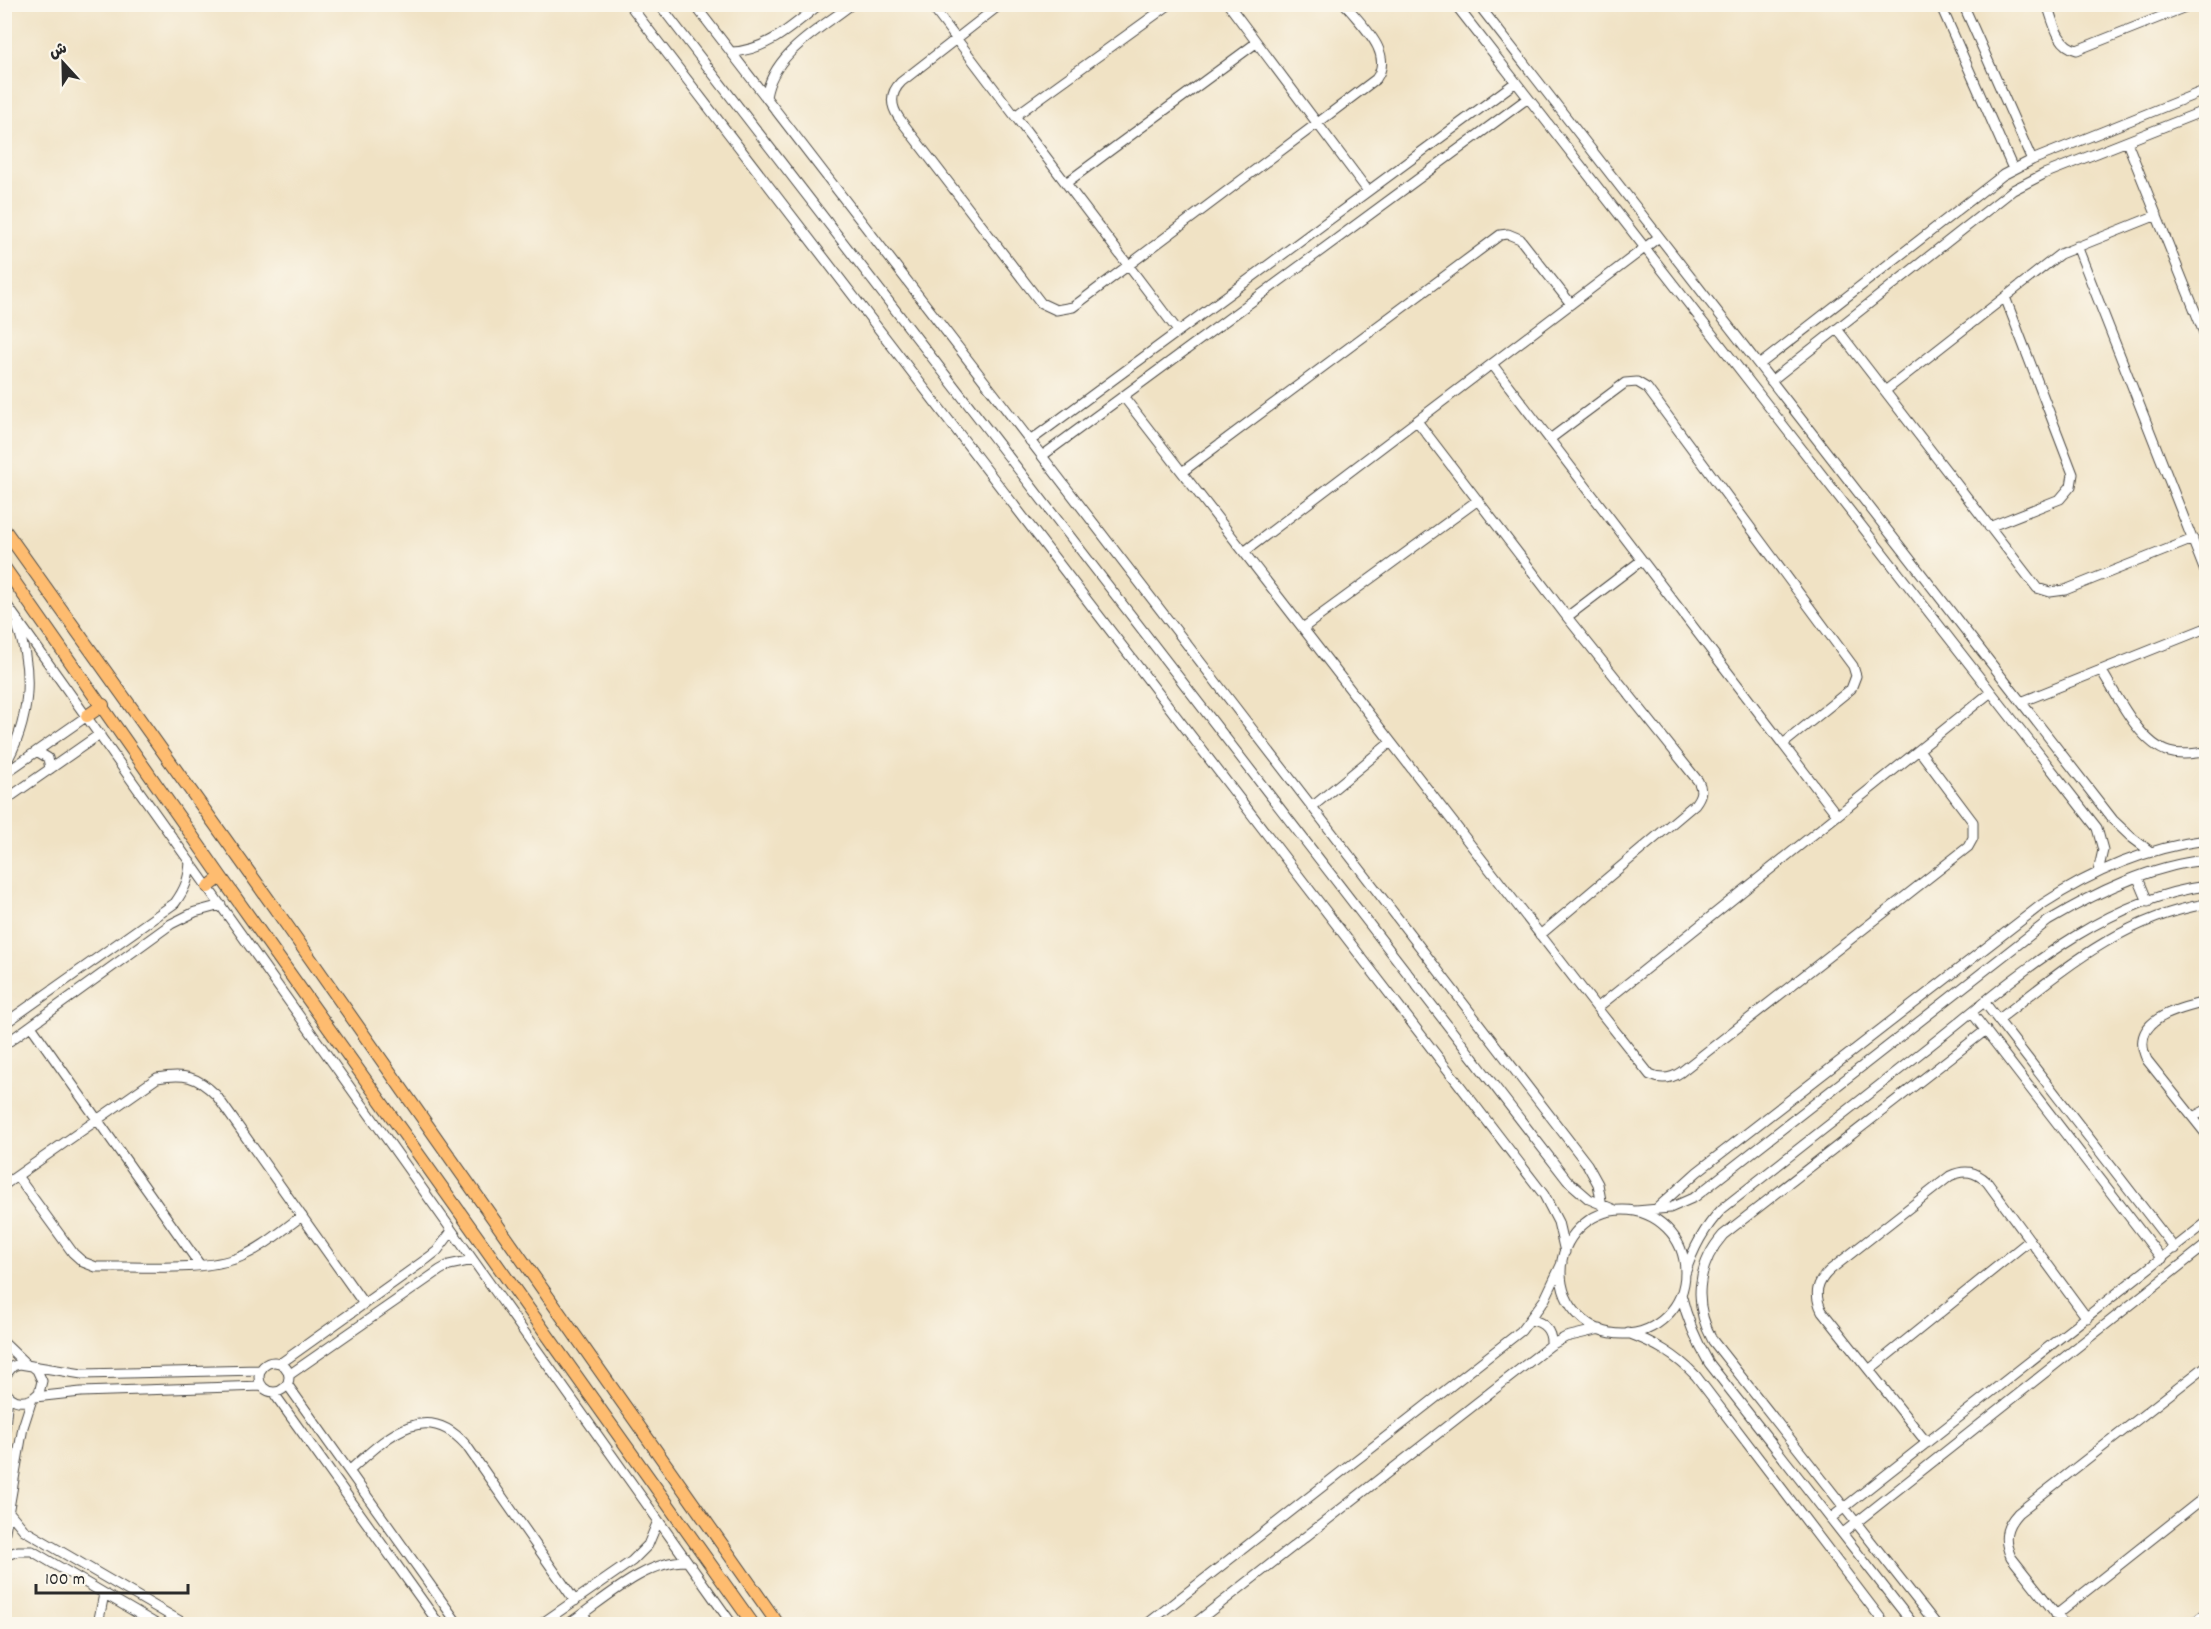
<svg xmlns="http://www.w3.org/2000/svg" width="2211" height="1629" font-family="Dekko,'Playpen Sans Arabic',sans-serif">
  <rect width="100%" height="100%" fill="#fbf7ec"/>
  <filter id="ink" filterUnits="userSpaceOnUse"><feTurbulence type="fractalNoise" baseFrequency=".0167" numOctaves="2"/><feDisplacementMap in="SourceGraphic" scale="12" xChannelSelector="R" yChannelSelector="G"/><feConvolveMatrix kernelMatrix="1 2 1 2 8 2 1 2 1" color-interpolation-filters="sRGB"/></filter>
  <filter id="wash" filterUnits="userSpaceOnUse"><feTurbulence type="fractalNoise" baseFrequency=".008" numOctaves="4" result="noise"/><feDisplacementMap in="SourceGraphic" scale="24" xChannelSelector="R" yChannelSelector="G"/><feGaussianBlur stdDeviation="1.35" result="paint"/><feColorMatrix in="noise" values="0 0 0 0 0 0 0 0 0 0 0 0 0 0 0 0 0 1.4 0 .05"/><feComposite in="paint" operator="in"/></filter>
  <g filter="url(#wash)">
    <rect width="100%" height="100%" fill="#f0e2c4"/>
  </g>
  <g filter="url(#ink)">
    <g fill="none" stroke-linecap="round" stroke-linejoin="round">
      <g stroke="#494642" stroke-width="11">
        <path id="minor" d="M629,4l915,1191 14,27 7,30
          M659,4l908,1176 22,19 26,11
          M694,4l893,1160 11,20 4,22
          M930,4l248,327
          M1001,4l-100,78c-11,11 -11,23 -2,36l142,185 15,7 17,-3 303,-228c19,-26 -15,-54 -31,-75
          M1228,4l140,187
          M1455,4l642,824 6,22 -5,22
          M1478,4l635,816 18,17 20,15
          M1940,4l73,165
          M1963,4l69,156
          M2047,4c6,17 10,42 30,46l116,-46
          M731,52c36,-1 61,-26 89,-48
          M766,97c7,-44 53,-67 86,-93
          M1015,116l155,-112
          M2127,142l79,196
          M1066,183l190,-140
          M2077,246l129,328
          M1837,329l200,259 13,4 15,-2 128,-51
          M1492,364l345,451
          M1759,365l244,-190 29,-15 174,-70
          M1771,381l242,-191 31,-16 162,-64
          M1885,391l175,-137 97,-39
          M1123,396l474,612 53,67c11,5 21,4 31,-3l287,-225 5,-9v-16l-54,-72
          M1417,421l150,196 131,164c5,9 3,15 -3,23l-155,131
          M1550,439l75,-56 12,-1 10,6 206,278 3,10 -5,13 -68,55
          M1030,441l486,-359
          M1042,456l486,-358
          M1182,472l318,-237 8,-1 12,5 51,65
          M1989,527l71,-28 11,-13 2,-12 -68,-177
          M1244,552l415,-315
          M4,601l728,1023
          M1567,617l75,-57
          M1303,628l175,-128
          M2101,670c16,25 38,73 68,82 13,4 25,1 37,0
          M2021,702l185,-74
          M38,752l10,6 2,11
          M4,766c26,-43 30,-94 13,-141
          M4,774l83,-58
          M4,801l96,-67
          M1312,807l79,-65
          M2138,878l10,24
          M2206,1002c-29,7 -78,18 -59,58l59,74
          M1985,1003l190,246
          M1597,1008l394,-316
          M1972,1013l190,246
          M1998,1020c65,-50 124,-102 208,-116
          M4,1024l171,-121c10,-14 14,-24 15,-41
          M31,1026l169,239
          M4,1045l167,-121 24,-12 26,-7
          M2193,1117l13,-7
          M17,1176l56,77 10,9 13,5c41,-1 108,5 144,-10 23,-9 42,-27 62,-41
          M4,1185l153,-107c27,-5 40,-2 59,17l148,209
          M1655,1210l42,-38 344,-267c50,-33 105,-57 165,-65
          M1561 1272a62 62 0 1 1 124 0a62 62 0 1 1-124 0Z
          M1636,1211l34,-3 25,-11 353,-276c47,-28 103,-56 158,-61
          M1685,1274c8,-26 19,-46 37,-65 67,-53 134,-105 201,-158 83,-65 174,-151 283,-165
          M1681,1294c6,25 15,47 28,69l204,261
          M1531,1320c13,2 21,11 20,25
          M1628,1333c27,10 48,22 68,43l189,248
          M4,1343l23,22
          M259 1377a15 15 0 1 1 30 0a15 15 0 1 1-30 0Z
          M281,1363l147,-105 9,-7 15,-20
          M32,1366l50,8 178,-4
          M1869,1370l161,-130
          M289,1375l151,-105 9,-5 24,-5
          M4,1377l9,-11 7,-2 12,2 5,4 5,11 -3,12 -7,6 -9,28 -19,110
          M287,1384l171,240
          M4,1389c6,12 16,15 28,10
          M273,1392l166,232
          M35,1397l46,-5 181,-6
          M4,1438l4,-43
          M1927,1443l-105,-132c-8,-16 -6,-28 8,-41l120,-94c15,-7 25,-5 37,6l100,136
          M349,1471c35,-31 75,-74 117,-26l109,156
          M9,1512l15,18 161,94
          M1831,1518l375,-295
          M1843,1533l363,-288
          M4,1556l14,-5h14l124,73
          M583,1614l7,10
          M2056,1615l150,-119
          M98,1624l6,-30
          M541,1624l91,-63 16,-16 10,-24
          M568,1624c35,-23 76,-63 118,-63
          M1147,1624l374,-293 24,-32 17,-36
          M1194,1624l357,-279 15,-8 34,-8
          M1936,1624l-223,-283c-20,-36 -17,-75 10,-106l263,-205
          M2064,1624l-53,-67c-8,-18 -6,-30 7,-44l188,-147
          M2192,1624l14,-11"/>
      </g>
      <g stroke="#494642" stroke-width="14">
        <path id="major" d="M4,529l282,395 492,700
          M4,567l217,310 532,747
          M87,716l16,-11
          M208,887l13,-10"/>
      </g>
      <use href="#minor" stroke="#fff" stroke-width="9"/>
      <use href="#major" stroke="#febc70" stroke-width="12"/>
    </g>
  </g>
  <rect width="2211" height="1629" fill="none" stroke="#fbf7ec" stroke-width="24"/>
  <g transform="translate(63 63) rotate(338)" stroke="#fbf7ec" stroke-width="4.5" paint-order="stroke">
  <path d="M0-4.5L10 22L0 15L-10 22Z" fill="#2b2b2b"/>
  <text y="-9" font-size="16" font-weight="bold" text-anchor="middle" fill="#2b2b2b">ش</text>
  </g>
  <path d="M36 1584v9h152v-9" fill="none" stroke="#2b2b2b" stroke-width="3"/>
  <text x="45" y="1584" font-size="18" fill="#2b2b2b" stroke="#fbf7ec" stroke-width="4.5" paint-order="stroke">100 m</text>
</svg>
